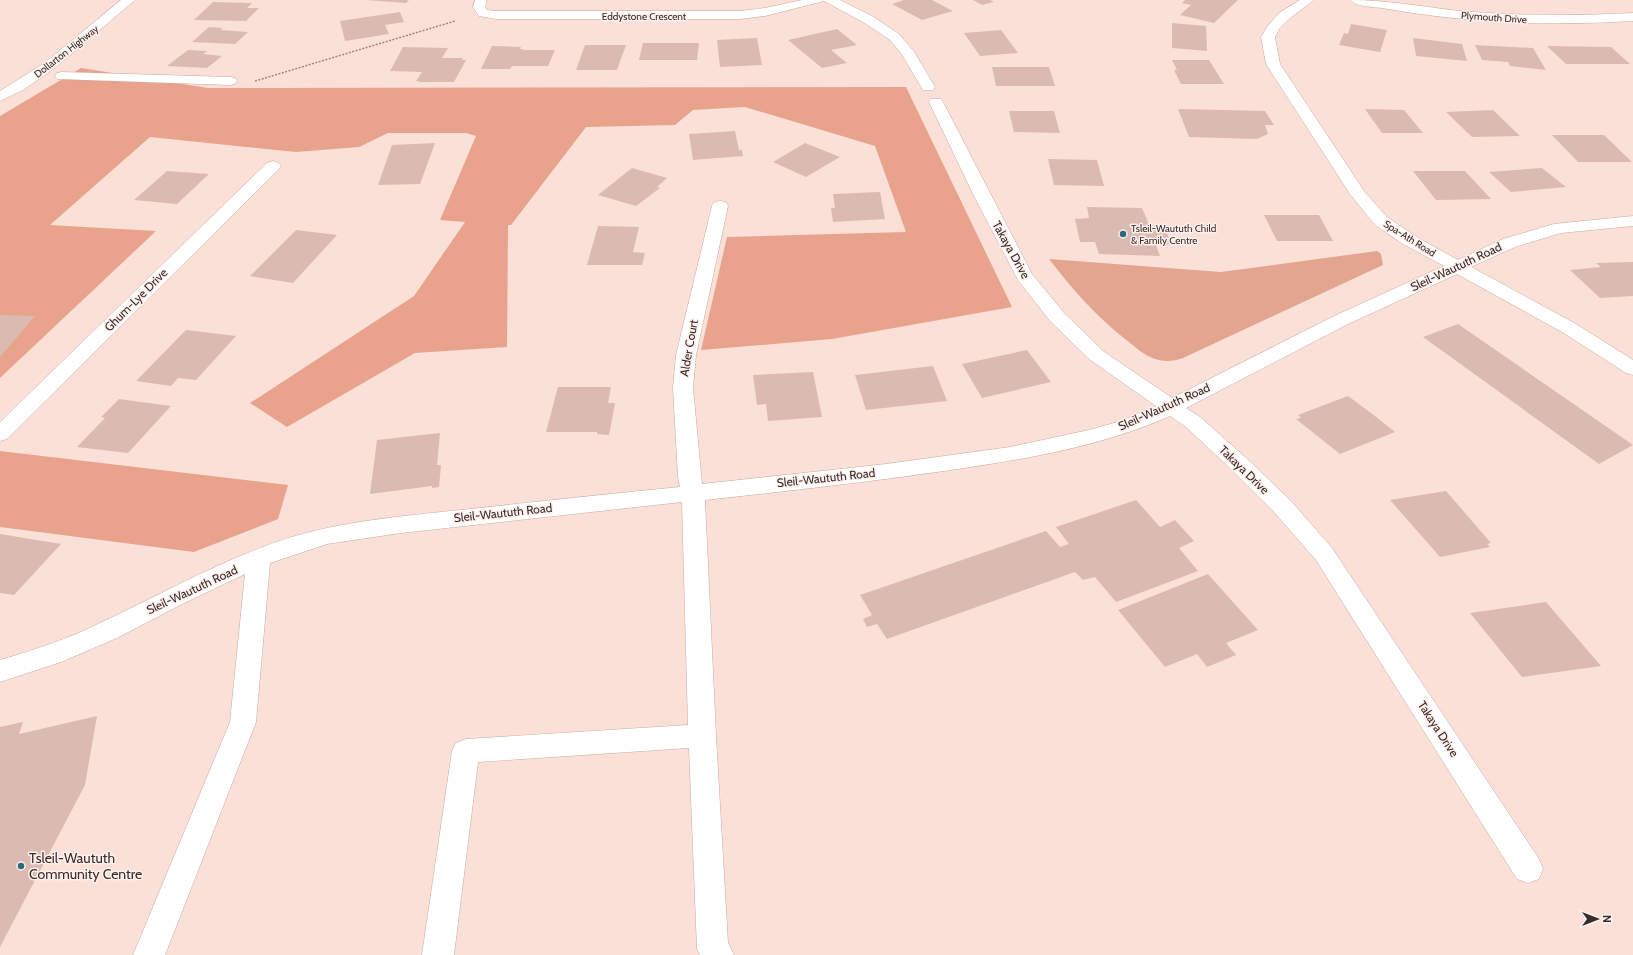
<svg xmlns="http://www.w3.org/2000/svg" width="1633" height="955" font-family="Cabin,sans-serif">
  <rect width="100%" height="100%" fill="#fae0d7"/>
  <path fill="#e4a590" d="M1377,251l4,3 2,11 -200,93c-11,4 -22,4 -33,-1 -9,-4 -17,-12 -25,-18 -29,-23 -53,-50 -76,-80l172,13z"/>
  <path fill="#e9a38c" d="M81,68l127,20 698,-1 106,220 -180,32 -131,11 26,-113 179,-5 -31,-86 -130,-39 -52,3 -18,15 -89,2 -75,98h-3l-1,122 -92,6 -128,74 -37,-24 164,-107 51,-74 -25,-2 36,-84 -10,-3h-78l-29,14 -63,5 -146,-15 -100,88 106,6 -156,147v-262z
    M0,451l288,34 -10,34 -84,33 -194,-25z"/>
  <path fill="#dbbbb1" d="M366,0h43l-3,3z
    M904,0h28l21,11 -31,9 -30,-16z
    M973,0h17l4,2 -12,3z
    M1185,0h53l-24,23 -34,-8 11,-10 -9,-2z
    M213,2l39,1 -5,5h12l-13,13 -52,-1z
    M400,12l4,10 -19,3 4,9 -44,7 -5,-20z
    M1172,23l34,3 1,25 -35,-3z
    M1351,24l36,6 -7,22 -41,-7 5,-12 4,1z
    M209,27l14,1 -3,2 28,2 -13,12 -43,-2z
    M837,29l20,16 -26,5 16,13 -25,5 -34,-28z
    M1001,30l17,23 -38,3 -16,-23z
    M757,38l5,27 -42,2 -3,-27z
    M1413,38l49,6 5,17 -51,-5z
    M643,43h56l-2,17h-58z
    M585,45h41l-9,25h-41z
    M1475,45l58,3 13,22 -36,-4 -2,-4 -26,-2z
    M492,46l29,1 -1,2 5,1h30l-7,16h-36l-2,3h-29z
    M1547,46l64,1 19,17h-64z
    M403,47l45,1 -6,10h21l-1,2h4l-12,22h-34l-4,-1 6,-9 -32,-1z
    M188,50l19,1 -4,3 19,2 -15,12 -40,-2z
    M1172,60h37l15,24h-43l-7,-14h3z
    M992,67h57l6,19h-59z
    M1178,109l87,2 9,14h-9l3,9 -11,5 -68,-2z
    M1365,109l39,1 19,23h-41z
    M1493,110l27,26 -48,1 -26,-25z
    M1009,111h45l6,22 -46,-1z
    M735,131l4,19h3l1,6 -50,4 -4,-26z
    M1552,135h52l28,27h-54z
    M435,143l-15,41 -42,1 14,-40z
    M805,143l35,14 -34,20 -33,-15z
    M1048,159l49,1 7,26 -50,-1z
    M632,168l35,10 -10,9 3,1 -24,18 -38,-11z
    M1542,168l24,19 -55,5 -22,-20z
    M167,171l42,3 -32,30 -43,-4z
    M1413,171h52l26,28 -55,1z
    M880,192l5,27 -52,3 -2,-14h4l-2,-14z
    M1087,207l55,1 8,19h15l6,17 -15,1 4,11 -61,-2 -4,-12h-15l-5,-23 14,-1z
    M1264,215h55l14,26h-56z
    M598,226l41,1 -6,25 12,1 -3,12h-55z
    M296,230l41,5 -44,48 -43,-7z
    M1633,262v34l-33,2 -30,-28 31,-3 -5,-4z
    M0,315l35,1 -35,41z
    M1458,324l175,121 -34,19 -176,-127z
    M186,330l50,6 -40,44 -18,-2 -7,8 -35,-5z
    M1027,350l24,32 -69,16 -20,-34z
    M933,366l14,35 -81,9 -11,-35z
    M813,372l9,45 -54,4 -2,-17 -9,1 -4,-30z
    M558,387h53l-3,16h7l-6,32 -12,-1v-2h-51z
    M1348,396l23,17 24,19 -55,22 -44,-35 5,-1 -3,-3z
    M119,399l52,7 -43,47 -51,-6 28,-29 -4,-1z
    M440,433l-3,32h4l-2,22 -7,1v-2l-62,8 7,-54z
    M1446,491l45,52 -4,1 3,3 -50,10 -50,-57z
    M1136,500l24,27 15,-7 19,21 -15,7 19,23 -82,31 -21,-25 -12,3 -8,-8 -188,67 -10,-15 -10,3 -4,-8 9,-4 -12,-20 186,-64 14,16 9,-3 -13,-17z
    M0,534l61,10 -47,51 -14,-2z
    M1208,574l50,56 -32,13 10,12 -29,12 -10,-13 -32,13 -47,-57z
    M1546,602l55,64 -79,11 -52,-64z
    M97,716l-12,69 -85,162v-220l23,-5 -4,12z"/>
  <g fill="none" stroke-linecap="round" stroke-linejoin="round">
    <g stroke="#c9aaa0" stroke-width="1">
      <path id="minor" d="M121,0h14l-79,67 -33,23 -23,11v-10l46,-29z
        M475,0h12l-2,7 2,3 9,1h244l25,-3 37,-8h38l32,16 27,18 16,19 20,34 -2,3h-10l-22,-37 -11,-13 -27,-18 -39,-21 -59,15 -25,3h-244l-17,-3 -6,-9z
        M1300,0h14l-25,19 -10,10 -4,8 5,27 84,127 23,26 28,19 43,24 45,-21 51,-15 79,-8v10l-72,7 -46,14 -44,20 105,57 57,36v15l-7,-2 -64,-41 -105,-58 -111,51 -160,83 14,9 45,40 45,43 42,48 207,311 4,10 -4,10 -11,4 -11,-4 -201,-319 -42,-48 -45,-45 -43,-40 -16,-11c-70,31 -145,43 -219,54 -82,12 -164,21 -246,30l11,236 12,207 6,12h-34l-3,-6 -8,-201 -211,14 -24,193h-32l30,-204 4,-8 10,-4 222,-14 -6,-223 -281,31 -74,11 -57,19 -14,159 -91,233h-32l97,-233 15,-148 -65,31 -63,33 -56,24 -61,20v-22c34,-10 68,-21 100,-37 62,-29 123,-64 188,-85 56,-17 115,-22 173,-28 73,-8 146,-16 219,-23l-2,-10 -5,-89 3,-33 36,-149 2,-4 6,-1 6,1 2,4 -32,149 -3,33 9,96 184,-20 124,-17 79,-17 32,-9 35,-15 -67,-47 -39,-38 -32,-41 -44,-84 -45,-94 2,-3h10l2,3 89,172 32,39 39,38 69,47 160,-81 112,-51 -41,-22 -28,-19 -25,-31 -84,-130 -5,-27 6,-10 12,-14z
        M1351,0c36,0 72,7 109,11 57,5 115,5 173,2v8c-84,5 -168,2 -251,-13 -8,-1 -27,-1 -31,-8z
        M62,72l168,5 5,1 2,3 -2,3 -5,1 -173,-6 -2,-3 2,-3z
        M273,161l6,2 2,3 -2,3 -272,270 -7,2v-19l267,-259z"/>
    </g>
    <path stroke="#9b8882" stroke-width="1.5" stroke-dasharray="2 1.5" stroke-linecap="butt" d="M255,81l200,-60"/>
    <use href="#minor" fill="#fff" fill-rule="evenodd"/>
  </g>
  <g fill="#2a687e" stroke="#fef0ec" stroke-width="1.5">
    <circle cx="1123" cy="234" r="4"/>
    <circle cx="21" cy="866" r="4"/>
  </g>
  <g text-anchor="middle" stroke-width="3" stroke-linejoin="round" paint-order="stroke">
    <g font-size="10" fill="#382c28" stroke="#fef0ec">
      <text x="644" y="20">Eddystone Crescent</text>
      <text transform="translate(1494 17) rotate(4)" y="4">Plymouth Drive</text>
      <text transform="translate(66 51) rotate(-38)" y="4">Dollarton Highway</text>
      <text transform="translate(1410 238) rotate(32)" y="4">Spa-Ath Road</text>
    </g>
    <g font-size="10" fill="#382c28" stroke="#fef0ec" text-anchor="start">
      <text x="1131" y="232">Tsleil-Waututh Child<tspan x="1131" dy="12">&amp; Family Centre</tspan></text>
    </g>
    <g font-size="12" fill="#382c28" stroke="#fef0ec">
      <text transform="translate(1011 250) rotate(61)" y="4">Takaya Drive</text>
      <text transform="translate(1456 267) rotate(-25)" y="4">Sleil-Waututh Road</text>
      <text transform="translate(136 300) rotate(-45)" y="4">Ghum-Lye Drive</text>
      <text transform="translate(689 348) rotate(-80)" y="4">Alder Court</text>
      <text transform="translate(1164 407) rotate(-24)" y="4">Sleil-Waututh Road</text>
      <text transform="translate(1244 470) rotate(44)" y="4">Takaya Drive</text>
      <text transform="translate(826 478) rotate(-6)" y="4">Sleil-Waututh Road</text>
      <text transform="translate(503 513) rotate(-6)" y="4">Sleil-Waututh Road</text>
      <text transform="translate(192 590) rotate(-25)" y="4">Sleil-Waututh Road</text>
      <text transform="translate(1438 729) rotate(57)" y="4">Takaya Drive</text>
    </g>
    <g font-size="14" fill="#382c28" stroke="#fef0ec" text-anchor="start">
      <text x="29" y="863">Tsleil-Waututh<tspan x="29" dy="16">Community Centre</tspan></text>
    </g>
  </g>
  <g transform="translate(1597 919) rotate(90)" stroke="#fef0ec" stroke-width="3" paint-order="stroke">
  <path d="M0-3L7 15L0 10L-7 15Z" fill="#382c28"/>
  <text y="-6" font-size="11" font-weight="bold" text-anchor="middle" fill="#382c28">N</text>
  </g>
</svg>
